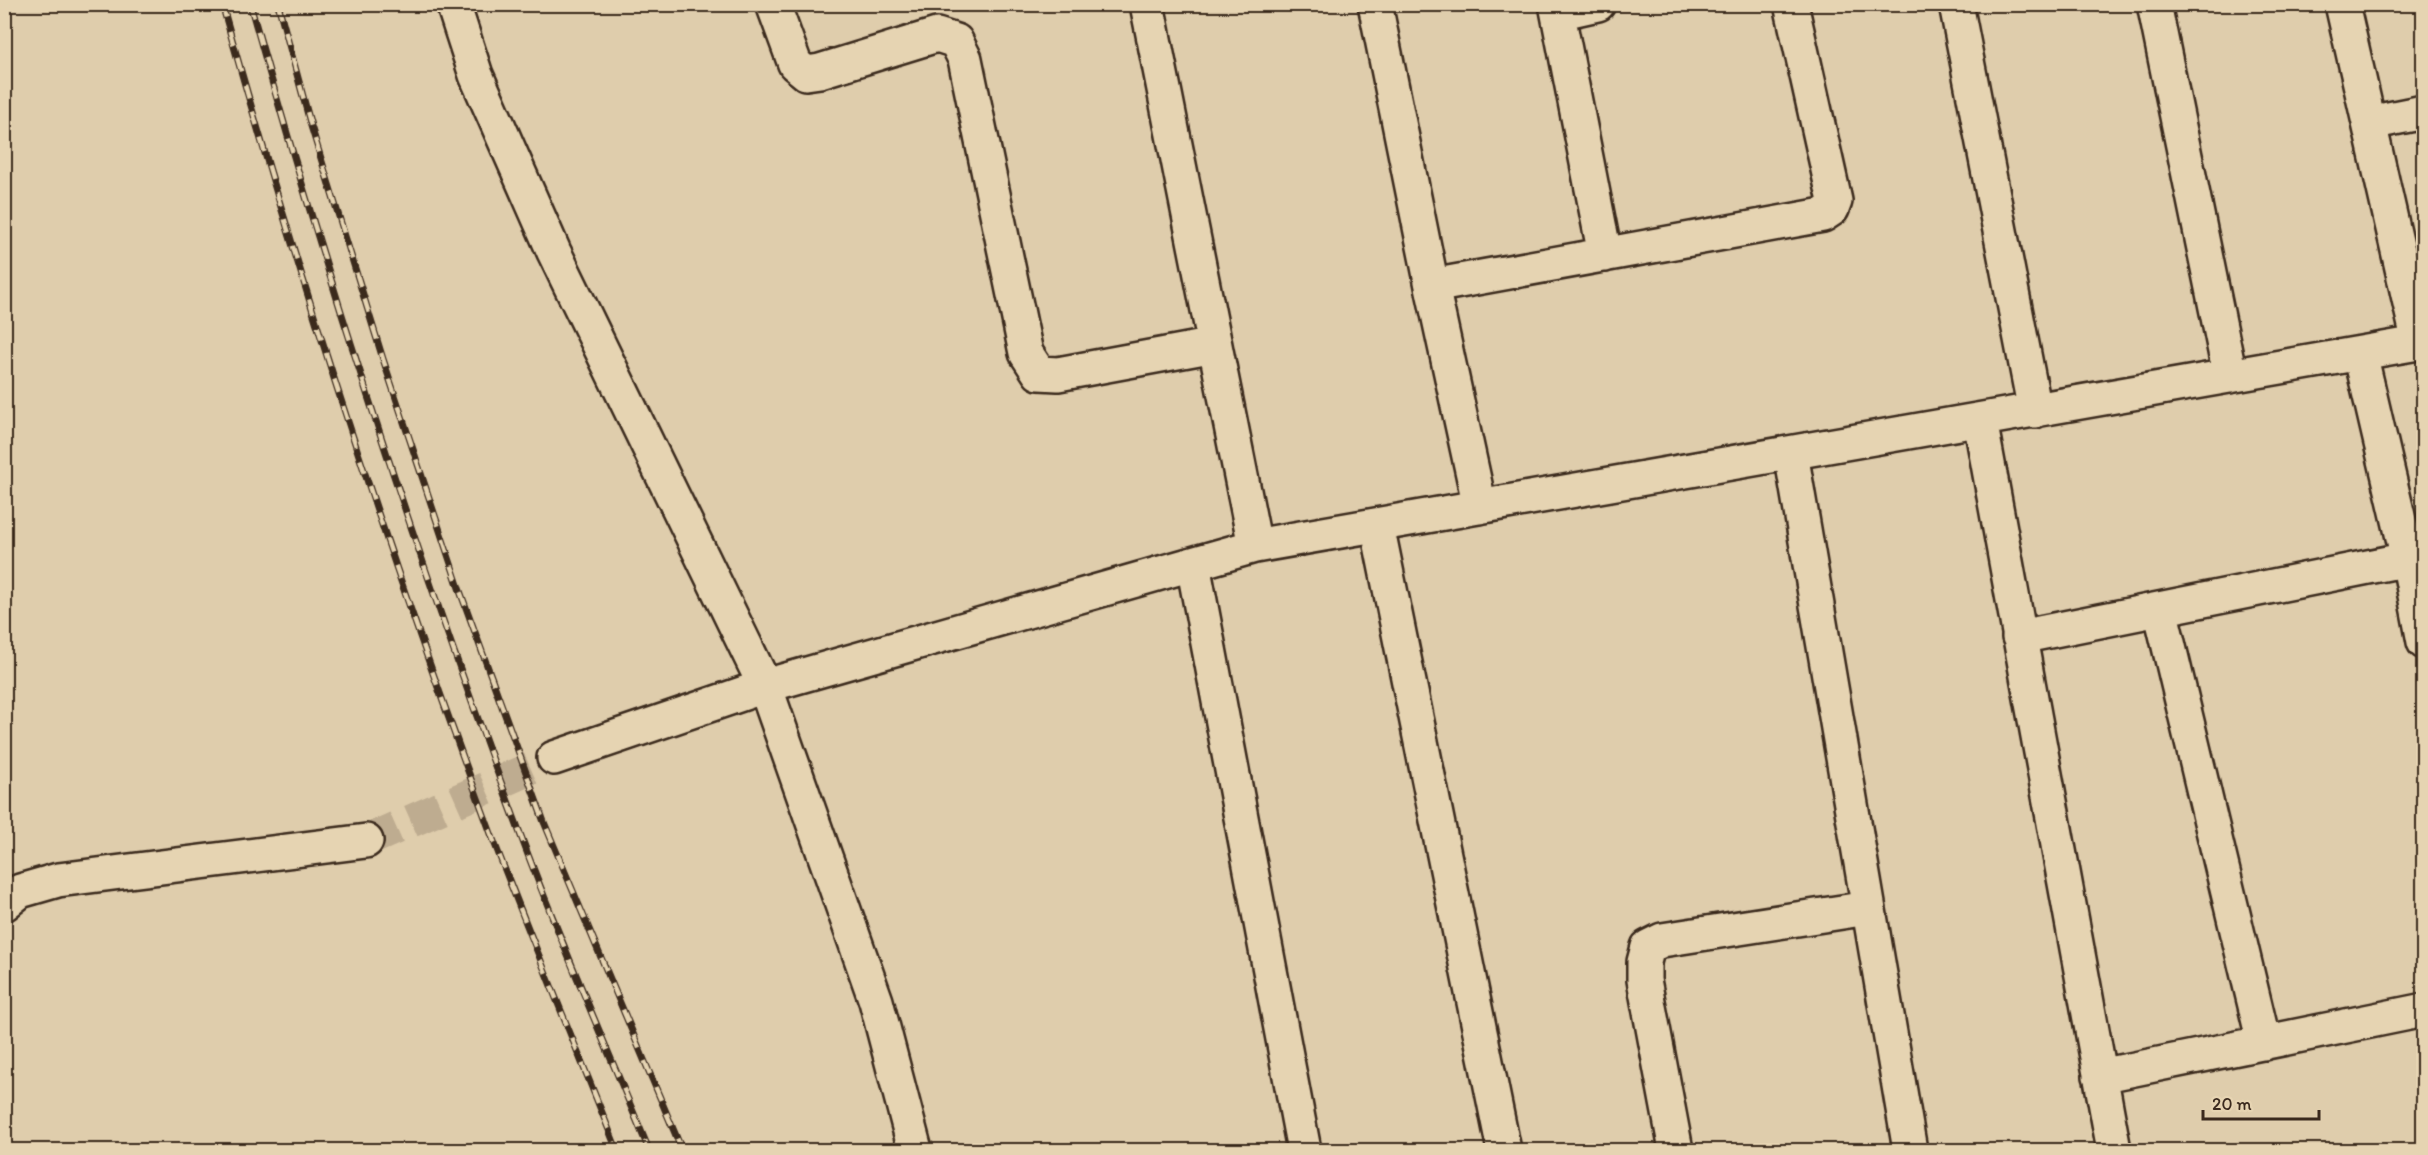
<svg xmlns="http://www.w3.org/2000/svg" width="2428" height="1155" font-family="Itim,sans-serif">
  <rect width="100%" height="100%" fill="#dfcdac"/>
  <filter id="ink" filterUnits="userSpaceOnUse"><feTurbulence type="fractalNoise" baseFrequency=".0167" numOctaves="2"/><feDisplacementMap in="SourceGraphic" scale="12" xChannelSelector="R" yChannelSelector="G"/><feConvolveMatrix kernelMatrix="1 2 1 2 8 2 1 2 1" color-interpolation-filters="sRGB"/></filter>
  <g filter="url(#ink)">
    <g fill="none" stroke-linecap="round" stroke-linejoin="round">
      <path stroke="#beac90" stroke-width="33" stroke-dasharray="33 16" stroke-linecap="butt" d="M366,841l188,-83"/>
      <g stroke="#3b2a1e" stroke-width="38">
        <path id="street" d="M773,4l22,60 11,9 14,-2 117,-36 19,6 9,18 61,294 13,20 19,1 157,-29
          M1147,4l108,542
          M1375,4l57,282 48,221
          M1556,4l49,251
          M1956,4l79,407
          M2154,4l76,372
          M2342,4l77,339
          M1558,13l40,-9
          M2369,123l55,-11
          M1432,286l391,-71 9,-6 3,-8 -44,-197
          M2360,353l48,206 16,83
          M1980,420l134,730
          M1791,453l119,697
          M1377,525l127,625
          M1193,564l111,586
          M2160,609l104,434
          M2019,637l389,-78
          M554,758l211,-72 490,-140 1169,-204
          M4,904l16,-13 38,-11 308,-39
          M2100,1076l324,-66
          M1676,1150l-32,-170v-18l4,-15 14,-7 206,-32"/>
      </g>
      <g stroke="#3b2a1e" stroke-width="38">
        <path id="secondary" d="M453,4l23,71 78,177 211,434 111,315 39,149"/>
      </g>
      <use href="#street" stroke="#e6d4b2" stroke-width="33"/>
      <use href="#secondary" stroke="#e6d4b2" stroke-width="33"/>
      <g stroke="#3b2a1e" stroke-width="7">
        <path id="rail" d="M222,4c79,282 169,561 271,835 40,104 83,208 124,311
          M250,4c78,279 167,554 268,824 40,109 87,215 131,322
          M278,4l33,122 72,233 77,232 84,231 138,328"/>
      </g>
      <use href="#rail" stroke="#e6d4b2" stroke-width="4.5" stroke-dasharray="14" stroke-linecap="butt"/>
    </g>
  </g>
  <rect width="2428" height="1155" fill="none" stroke="#e6d4b2" stroke-width="24"/>
  <rect x="12" y="12" width="2404" height="1131" fill="none" stroke="#3b2a1e" stroke-width="2" filter="url(#ink)"/>
  <path d="M2203 1110v9h116v-9" fill="none" stroke="#3b2a1e" stroke-width="3"/>
  <text x="2212" y="1110" font-size="18" fill="#3b2a1e" stroke="#e6d4b2" stroke-width="4.5" paint-order="stroke">20 m</text>
</svg>
